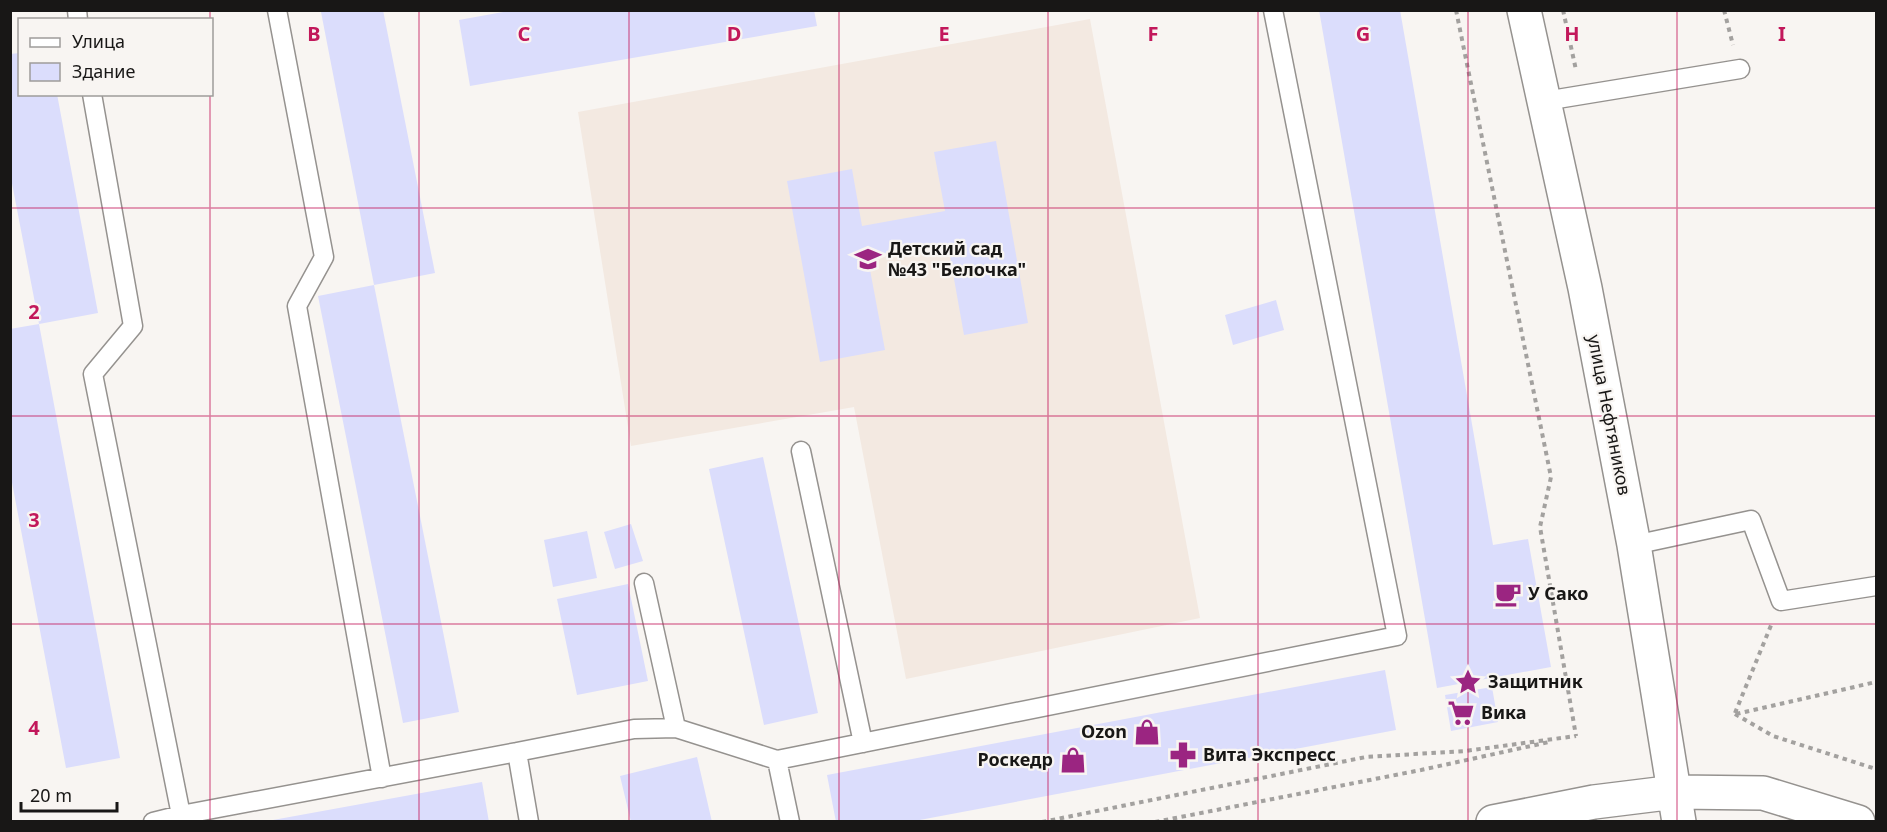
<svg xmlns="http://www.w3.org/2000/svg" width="1887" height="832" font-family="'Noto Sans',sans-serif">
  <rect width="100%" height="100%" fill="#f8f5f2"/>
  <path fill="#f3e9e1" d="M1090,19l110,599 -294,61 -52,-272 -223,39 -53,-334z"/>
  <path fill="#dbddfc" d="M326,10h57l52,263 -61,12 -53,-273z
    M514,10h300l3,16 -347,60 -11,-66z
    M1319,10h81l93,535 35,-6 23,128 -114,21z
    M20,53v41h37l41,219 -59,11 -29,-151v-119z
    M996,141l32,182 -64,12 -16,-90 -80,14 17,91 -65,12 -33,-181 65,-12 10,57 83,-15 -11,-59z
    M374,285l85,427 -56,11 -85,-427z
    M1276,300l8,30 -51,15 -8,-30z
    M39,324l81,434 -54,10 -56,-296v-143z
    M763,457l55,256 -54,12 -55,-256z
    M631,524l12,37 -28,8 -11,-37z
    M587,531l10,47 -44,9 -9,-47z
    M628,584l20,97 -71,14 -20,-96z
    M1385,670l11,60 -487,92h-73l-9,-47z
    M1492,687l6,35 -47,9 -6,-36z
    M697,757l15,65h-81l-11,-46z
    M482,782l7,40h-216v-2z"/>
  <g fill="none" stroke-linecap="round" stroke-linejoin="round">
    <g stroke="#95928f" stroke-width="21">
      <path id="lane" d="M77,10l1,10
        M277,10l47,247 -27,49 85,472
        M92,94l41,232 -40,48 88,441 -28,7
        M1545,101l195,-32
        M801,451l62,292
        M1634,545l117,-25 30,81 95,-15
        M644,583l32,145
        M517,752l117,-23 42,-1 101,32 620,-124 -124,-626
        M777,760l13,62
        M181,815l336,-63 12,70"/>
    </g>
    <g stroke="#95928f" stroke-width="36">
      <path id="secondary" d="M1524,10l61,278 49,257 45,277
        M1493,822l101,-20 81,-10 88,1 95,29"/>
    </g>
    <path stroke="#a3a19f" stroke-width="4" stroke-dasharray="4.5 4.5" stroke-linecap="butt" d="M1456,10l95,467 -11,50 36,209
      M1563,10l13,60
      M1724,10l9,35
      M1735,713l37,-90
      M1735,714l38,22 103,33
      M1736,714l140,-32
      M1042,822l324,-65 99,-6 111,-15
      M1155,822l266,-52 128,-28"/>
    <use href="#lane" stroke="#fff" stroke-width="18"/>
    <use href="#secondary" stroke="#fff" stroke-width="33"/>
  </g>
  <path fill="none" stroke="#c2185b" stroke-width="1.5" stroke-opacity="0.55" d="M210,10v10M419,10v812M629,10v812M839,10v812M1048,10v812M1258,10v812M1468,10v812M1677,10v812M210,94v728M10,208h1866M10,416h1866M10,624h1866"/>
  <defs>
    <g id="school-bare" transform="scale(2.07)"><path d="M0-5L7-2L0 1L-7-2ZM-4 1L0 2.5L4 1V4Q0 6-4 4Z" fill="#9b2581" stroke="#f8f5f2" stroke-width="2.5" paint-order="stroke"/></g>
    <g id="cafe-bare" transform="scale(2.07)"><path d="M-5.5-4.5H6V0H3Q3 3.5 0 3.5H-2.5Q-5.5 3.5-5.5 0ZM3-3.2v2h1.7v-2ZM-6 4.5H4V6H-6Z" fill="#9b2581" stroke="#f8f5f2" stroke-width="2.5" paint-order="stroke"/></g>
    <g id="sight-bare" transform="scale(2.07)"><path d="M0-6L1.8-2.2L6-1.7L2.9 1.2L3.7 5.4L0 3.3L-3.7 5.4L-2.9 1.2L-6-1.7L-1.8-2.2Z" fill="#9b2581" stroke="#f8f5f2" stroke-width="2.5" paint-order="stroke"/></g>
    <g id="supermarket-bare" transform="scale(2.07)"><path d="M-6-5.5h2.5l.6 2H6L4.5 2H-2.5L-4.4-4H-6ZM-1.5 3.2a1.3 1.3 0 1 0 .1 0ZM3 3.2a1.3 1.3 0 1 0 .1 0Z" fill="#9b2581" stroke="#f8f5f2" stroke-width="2.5" paint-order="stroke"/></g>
    <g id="shop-bare" transform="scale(2.07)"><path d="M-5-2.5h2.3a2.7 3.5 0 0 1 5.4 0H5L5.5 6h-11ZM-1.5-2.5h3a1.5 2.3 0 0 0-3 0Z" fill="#9b2581" stroke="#f8f5f2" stroke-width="2.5" paint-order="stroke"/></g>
    <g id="pharmacy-bare" transform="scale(2.07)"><path d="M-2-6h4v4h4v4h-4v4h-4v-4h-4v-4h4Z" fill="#9b2581" stroke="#f8f5f2" stroke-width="2.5" paint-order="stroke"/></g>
  </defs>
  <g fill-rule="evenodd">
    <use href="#school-bare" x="868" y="259"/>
    <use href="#cafe-bare" x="1508" y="594"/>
    <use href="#sight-bare" x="1468" y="682"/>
    <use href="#supermarket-bare" x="1461" y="713"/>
    <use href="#shop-bare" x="1147" y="732"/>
    <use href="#pharmacy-bare" x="1183" y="755"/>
    <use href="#shop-bare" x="1073" y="760"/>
  </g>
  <g text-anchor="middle" stroke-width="4.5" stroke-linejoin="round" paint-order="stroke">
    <g font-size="18" font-weight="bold" fill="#181716" stroke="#f8f5f2" text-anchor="start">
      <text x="888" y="255">Детский сад<tspan x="888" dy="21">№43 "Белочка"</tspan></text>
      <text x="1528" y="600">У Сако</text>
      <text x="1488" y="688">Защитник</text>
      <text x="1481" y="719">Вика</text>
      <text x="1127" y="738" text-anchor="end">Ozon</text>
      <text x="1203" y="761">Вита Экспресс</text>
      <text x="1053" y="766" text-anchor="end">Роскедр</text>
    </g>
    <g font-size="18" fill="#181716" stroke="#f8f5f2">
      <text transform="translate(1609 415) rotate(79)" y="6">улица Нефтяников</text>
    </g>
  </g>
  <g font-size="20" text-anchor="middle" font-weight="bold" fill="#c2185b" stroke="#f8f5f2" stroke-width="4.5" stroke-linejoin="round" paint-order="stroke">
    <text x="314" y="41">B</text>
    <text x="524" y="41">C</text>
    <text x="734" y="41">D</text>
    <text x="944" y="41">E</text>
    <text x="1153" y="41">F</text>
    <text x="1363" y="41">G</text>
    <text x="1572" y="41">H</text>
    <text x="1782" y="41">I</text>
    <text x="34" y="319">2</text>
    <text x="34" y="527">3</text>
    <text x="34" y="735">4</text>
  </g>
  <rect width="1887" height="832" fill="none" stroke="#181716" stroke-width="24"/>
  <rect x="18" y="18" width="195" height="78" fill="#f8f5f2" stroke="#9e9c9a" stroke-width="1.5"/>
  <rect x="30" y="38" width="30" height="9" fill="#ffffff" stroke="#9e9c9a" stroke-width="1.5"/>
  <text x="72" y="48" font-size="18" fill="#181716">Улица</text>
  <rect x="30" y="63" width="30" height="18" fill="#dbddfc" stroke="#9e9c9a" stroke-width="1.5"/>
  <text x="72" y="78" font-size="18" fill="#181716">Здание</text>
  <path d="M21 802v9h96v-9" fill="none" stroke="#181716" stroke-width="3"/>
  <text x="30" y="802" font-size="18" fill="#181716" stroke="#f8f5f2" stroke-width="4.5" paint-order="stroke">20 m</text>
</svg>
